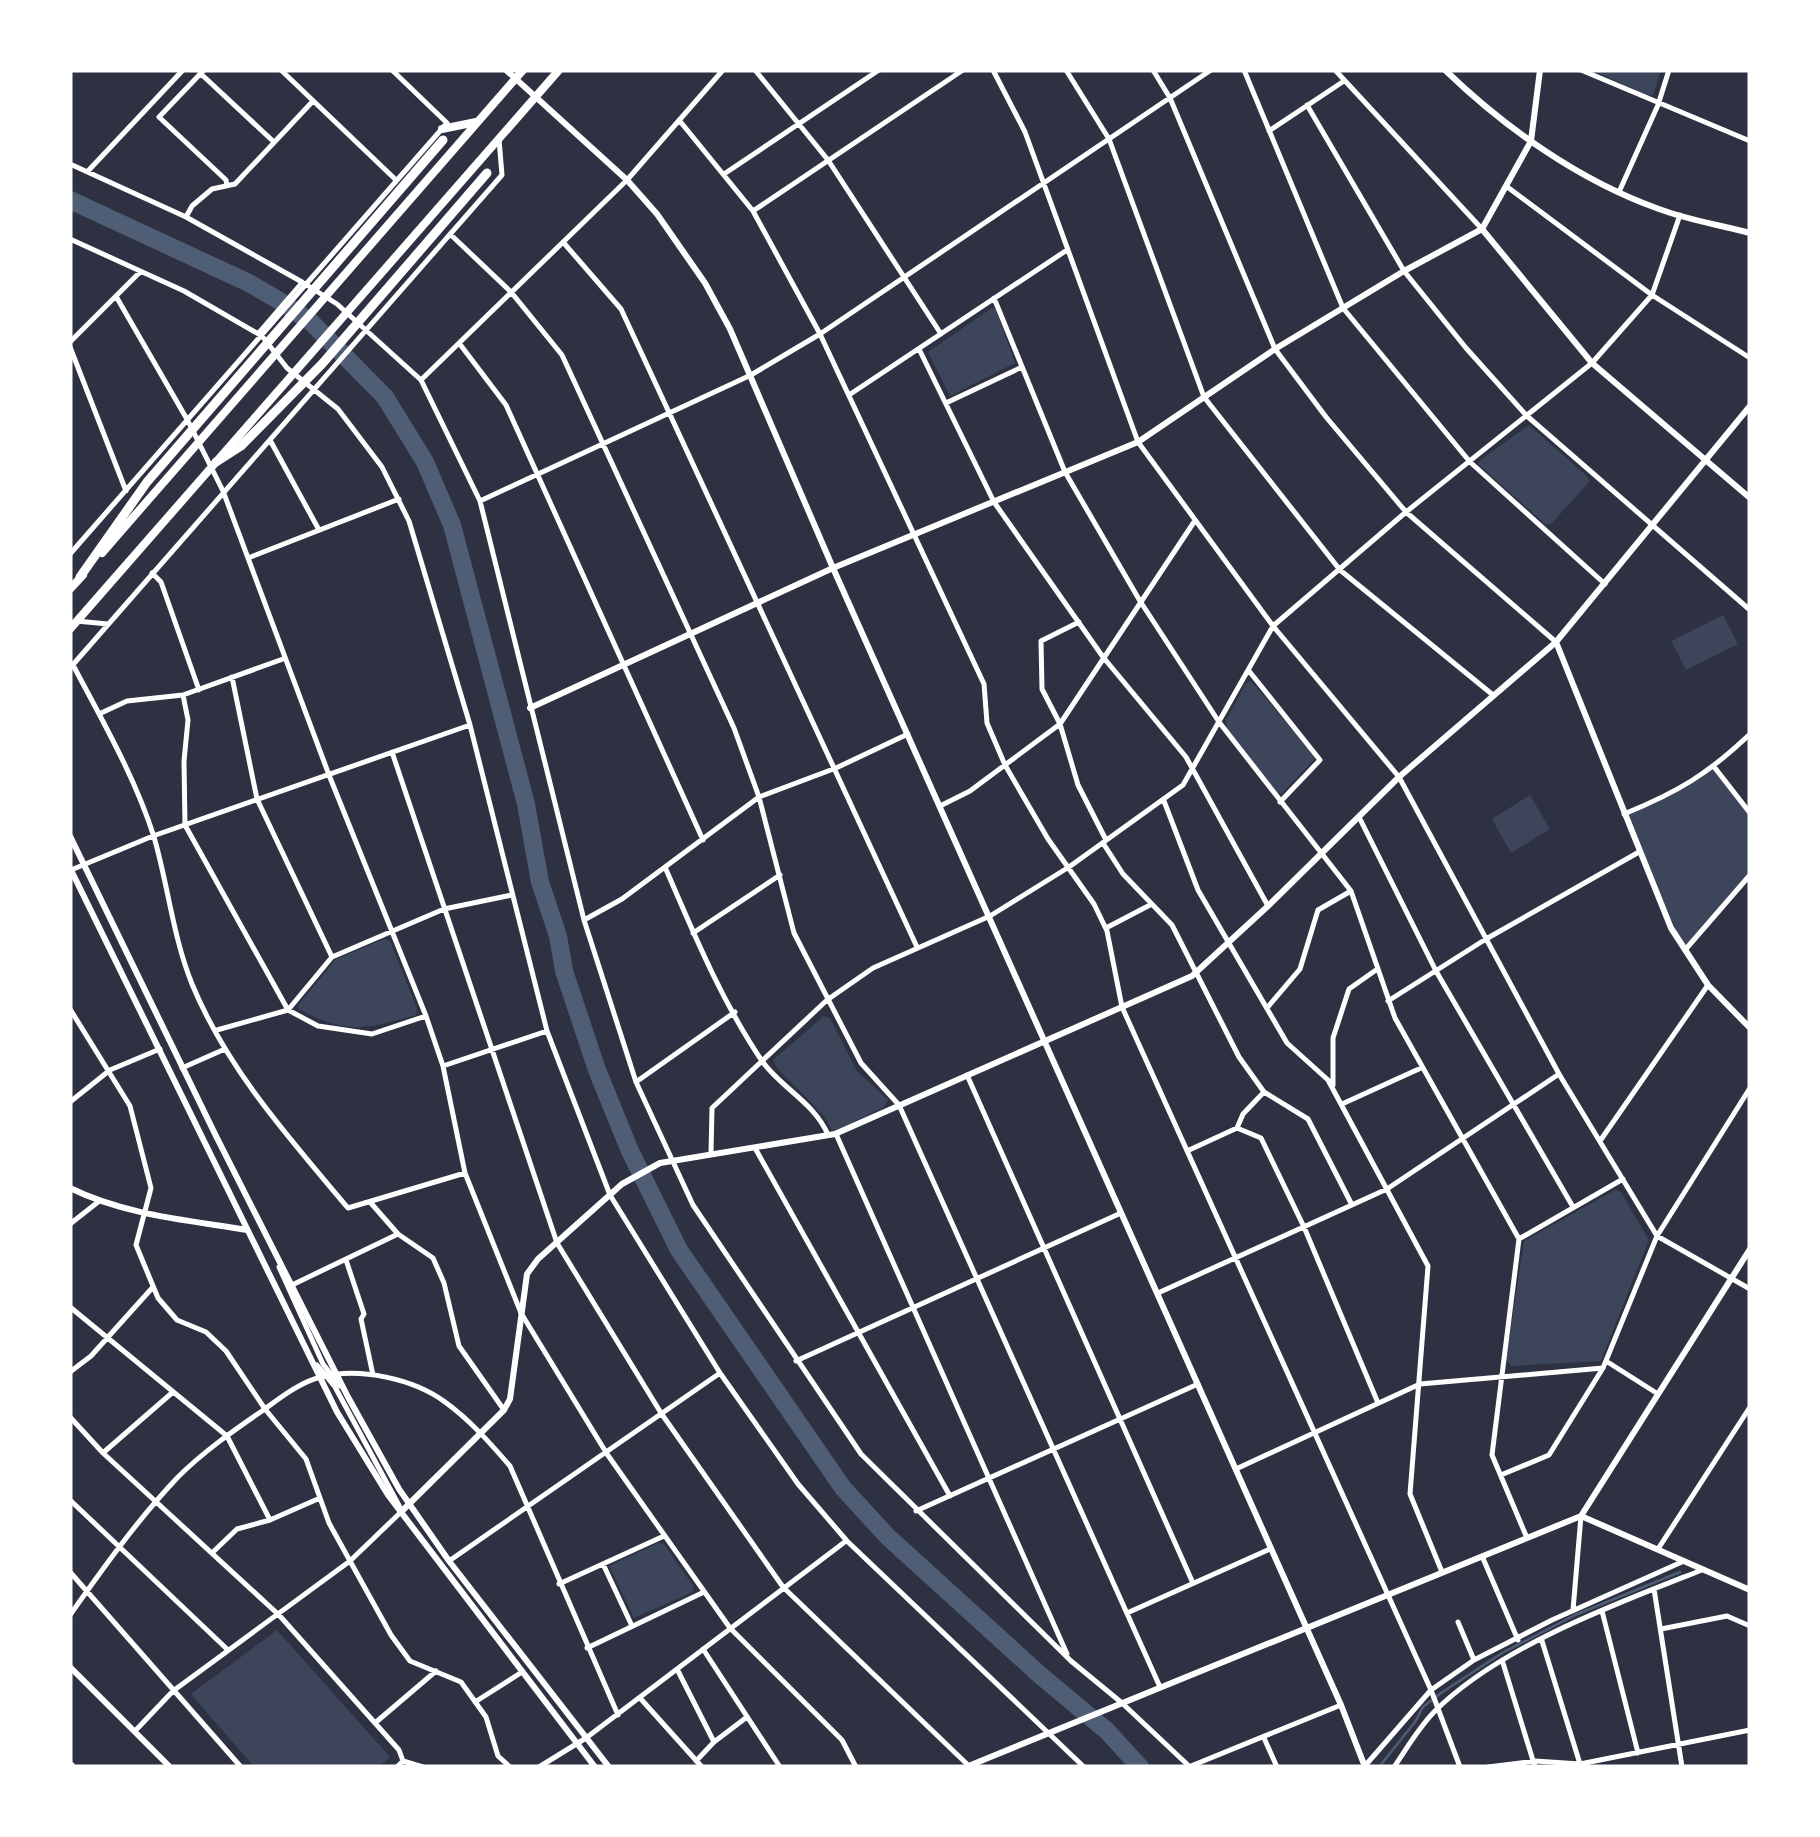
<svg xmlns="http://www.w3.org/2000/svg" width="1820" height="1837" font-family="Signika,sans-serif">
  <rect width="100%" height="100%" fill="#2d3142"/>
  <path fill="#3c4559" d="M1592,70h69l-8,25h-7z
    M992,308l4,2 19,53 -65,33 -22,-44z
    M1529,425l59,52 1,5 -38,42 -5,1 -67,-60v-4z
    M1723,615l15,29 -52,26 -15,-29z
    M1251,681l63,74v5l-33,34 -4,-1 -50,-64 -1,-9 20,-37z
    M1714,768l36,45v62l-65,75 -61,-136z
    M1530,795l20,34 -39,24 -19,-34z
    M384,939l6,2 27,67 -1,7c-48,14 -71,20 -117,-6l-1,-4 38,-46z
    M824,1016l6,2 27,53 31,29 -4,7 -51,25 -8,-15 -48,-49 -4,-8z
    M1615,1190l6,2 28,48 -48,121 -90,5 -5,-6 18,-119z
    M658,1543l6,1 30,43 -1,5 -59,26 -25,-52z
    M277,1630l113,127 -11,10h-125l-63,-73z"/>
  <g fill="none" stroke-linecap="round" stroke-linejoin="round">
    <path stroke="#4f5d75" stroke-width="2.5" d="M1379,1767l36,-45 8,-15 18,-14 61,-40 73,-38 105,-43"/>
    <path stroke="#4f5d75" stroke-width="18" d="M70,200l179,83 29,17 33,22 74,75 40,65 27,63 74,279 14,78 18,54 6,35 33,99 33,81 49,99 164,238 45,49 152,138 67,56 33,36"/>
    <path stroke="#fff" stroke-width="4" d="M258,333l44,-51"/>
    <path stroke="#fff" stroke-width="5" d="M204,70l-45,47 67,63 1,6
      M281,70l115,110
      M755,70l73,90 113,174
      M993,70l32,62 113,310 135,184 126,151 160,297 98,162 93,53
      M1066,70l43,69 95,258 136,173 153,125
      M1153,70l17,28 105,251 51,68 80,95 150,130
      M1244,70l99,238 127,154 135,122
      M1335,70l147,159
      M1581,70l169,71
      M200,73l74,69
      M1307,105l97,166 62,77 61,68 223,194
      M679,120l74,91 67,123 164,350 3,39 18,42 43,74 46,65 13,27 15,76 309,683 29,77
      M1269,131l75,-50
      M70,164l116,53 116,65 35,22 84,76 59,121 104,419 52,162 57,123 168,249 210,207 51,42 68,64
      M88,171l95,-101
      M724,174l155,-104
      M1506,186l146,109 98,63
      M1619,192l39,-87 11,-35
      M753,211l210,-141
      M186,217l6,-11 20,-17 23,-5 78,-83
      M450,234l61,58 51,63 172,373 25,69 35,136 67,130 38,42 261,582
      M70,239l114,52 78,45 25,32 51,41 44,58 27,54 61,204 77,306 63,164 110,178 78,111 49,57 237,226
      M563,242l58,67 296,638
      M117,298l71,123 35,70 106,284 97,241 17,50 22,107 56,140 86,141 123,174 112,112 14,27
      M994,298l71,174 75,129 79,121 132,169 44,127 124,221 -27,216 35,83
      M70,342l70,-70
      M459,343l47,62 197,435
      M70,347l56,144
      M919,349l75,153 109,155 83,100 82,149
      M422,379l205,-199 96,-110
      M849,395l218,-145
      M946,403l76,-36
      M270,440l49,90
      M480,501l271,-126 69,-41 391,-264
      M70,554l377,-431 -55,-53
      M248,558l151,-59
      M152,573l9,9 38,108
      M76,621l32,3
      M1079,622l-38,19 1,48 18,35 18,61 28,55
      M73,665c29,55 62,112 81,172 14,48 19,100 38,147 35,85 97,154 156,224l117,-35
      M70,668l432,-493 -3,-36
      M1249,671l71,89 -40,42
      M232,677l25,122 75,158
      M183,695l5,25 -4,41 1,64 103,185 30,16 54,8 54,-18
      M99,714l28,-13 56,-6 100,-36
      M392,752l165,491 104,170 122,174 187,180
      M1715,768l35,45
      M1164,801l34,89 89,153 41,37 100,186 -18,228 32,78
      M940,806l30,-15 90,-67 134,-202
      M1624,814c54,-22 84,-40 126,-80
      M1359,817l77,154 137,236
      M1103,843l20,31 49,51 67,132 25,35 44,27 44,86
      M665,867c28,65 57,135 97,194 19,27 53,42 66,74
      M71,870l82,-34 317,-111
      M584,920l38,-21 137,-102 77,-29 72,-34
      M1106,928l44,-23
      M693,933l87,-58
      M1685,950l65,-75
      M1388,1001l98,-62 153,-87
      M1267,1008l33,-39 18,-59 33,-19
      M70,1009l60,97 21,82 -15,57 22,53 19,22 29,12 20,19 39,58 41,50 23,64 62,112 19,26 51,21 25,35 12,39 12,11
      M217,1030l71,-20 44,-53 112,-48 68,-14
      M443,1066l104,-35
      M182,1068l43,-19
      M967,1075l225,506
      M636,1082l99,-70
      M1333,1085v-47l16,-49 27,-19
      M70,1102l40,-32 50,-21
      M1342,1104l79,-36
      M1237,1128l24,10 43,89 74,176
      M836,1134l231,520
      M1600,1141l108,-156
      M755,1148l195,348
      M1187,1151l50,-23 6,-14 21,-22
      M711,1153l1,-45 115,-108 46,-32 117,-52 79,-49 114,-82 90,-159 133,-114 186,-149 60,-68 28,-80
      M370,1202l28,32 35,24 11,25 15,63 45,64
      M70,1224l28,-22
      M1519,1239l104,-60
      M346,1260l18,54 -3,5 12,56
      M279,1267l44,97 17,22
      M292,1285l106,-51
      M1158,1293l229,-104 172,-115
      M70,1307l157,129 43,84
      M796,1361l325,-148
      M1606,1361l52,33
      M70,1372l21,-16 62,-69
      M70,1417l33,36 176,162 120,135 4,11 -6,6
      M104,1452l69,-60
      M1236,1469l184,-85 183,-16
      M1501,1475l48,-20 54,-87 54,-132 93,-148
      M70,1500l158,150
      M916,1511l282,-127
      M1658,1549l92,-142
      M213,1552l24,-23 33,-9 50,-22
      M1482,1556l36,84
      M449,1561l271,-188
      M603,1564l29,62
      M70,1572l171,195
      M559,1584l105,-48
      M1654,1589l28,178
      M1573,1610l8,-94
      M1602,1611l36,142
      M1127,1613l143,-64
      M70,1615c34,-48 68,-96 108,-138 25,-25 55,-46 84,-66 18,-13 38,-29 59,-34 39,-10 93,2 124,25 25,18 45,41 65,64l108,249
      M1458,1622l16,38
      M1661,1629l66,-13 23,10
      M1542,1641l38,123
      M587,1648l117,-56
      M703,1649l77,118
      M1503,1663l32,104
      M677,1669l37,73
      M640,1698l62,69
      M475,1702l47,-30
      M375,1723l61,-52
      M135,1731l38,-40 177,-130 52,-50 -67,-124 -18,-22
      M1264,1738l13,29
      M403,1761l20,6
      M696,1761l18,-19 33,-25
      M70,1763l4,4
      M1191,1766l150,-61
      M539,1767l47,-29 260,-197
      M1364,1767l67,-77 43,-30 78,-40 132,-59
      M1394,1767c13,-19 25,-40 41,-56 65,-65 183,-108 267,-141
      M1488,1767l47,-6 45,3 170,-34"/>
    <path stroke="#fff" stroke-width="6" d="M506,70l121,110 30,34 48,69 25,46 103,239 508,1137 24,62
      M1445,70c60,58 135,111 214,139 29,11 61,16 91,24
      M1482,229l110,134 158,135
      M1556,642l115,286 37,57 42,43
      M530,708l303,-140 305,-126 137,-93 129,-78 78,-42 49,-88 9,-71
      M402,1511l102,-101 6,-11 17,-125 11,-15 84,-75 38,-21 175,-29 357,-158 76,-70 131,-129 157,-135 194,-236
      M1581,1516l169,-267
      M70,1667l100,100
      M966,1767l615,-251 169,74"/>
    <path stroke="#fff" stroke-width="6" d="M70,836l146,300 132,261 51,92 50,72 160,206
      M70,868l267,544 51,83 207,272
      M70,1188c55,27 117,32 177,42"/>
    <path stroke="#fff" stroke-width="8" d="M442,129l34,-7
      M102,553l421,-483
      M70,589l13,-14
      M70,629l489,-559"/>
    <path stroke="#fff" stroke-width="9" d="M216,462l25,-16 81,-82 165,-191
      M80,577l67,-95 296,-342"/>
  </g>
  <rect width="1820" height="1837" fill="none" stroke="#ffffff" stroke-width="145"/>
</svg>
